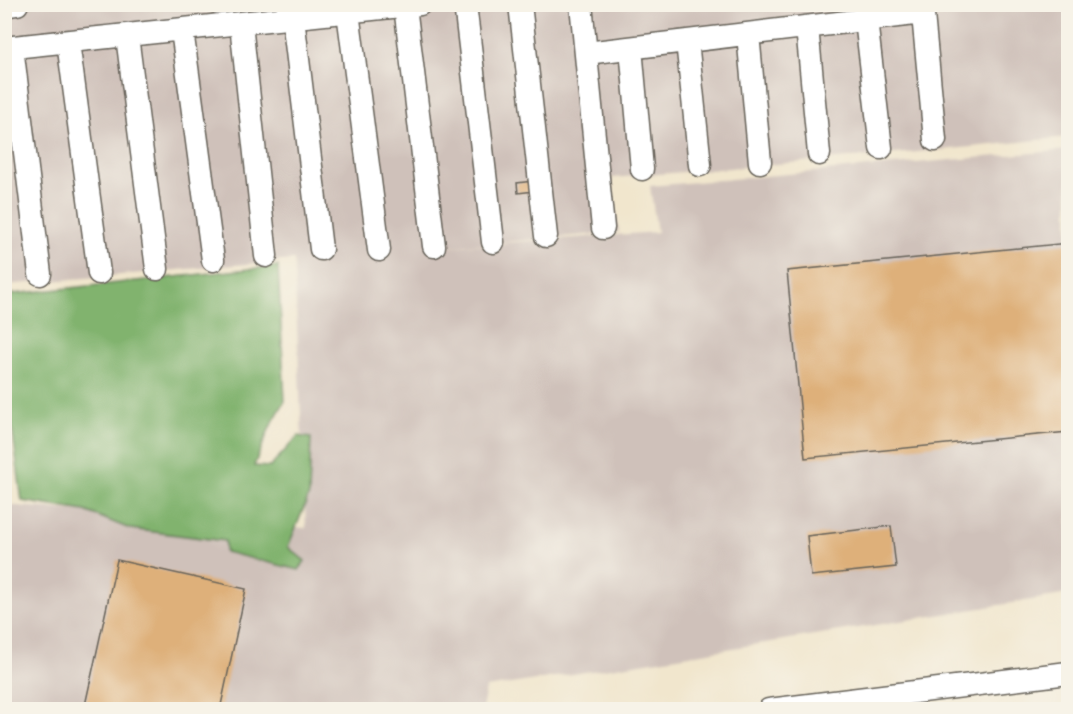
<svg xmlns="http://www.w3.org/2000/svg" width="1073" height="714" font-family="'Balsamiq Sans',sans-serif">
  <rect width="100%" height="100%" fill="#f7f3e8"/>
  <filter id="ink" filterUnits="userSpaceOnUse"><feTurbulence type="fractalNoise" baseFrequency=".0167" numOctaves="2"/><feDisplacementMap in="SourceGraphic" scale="12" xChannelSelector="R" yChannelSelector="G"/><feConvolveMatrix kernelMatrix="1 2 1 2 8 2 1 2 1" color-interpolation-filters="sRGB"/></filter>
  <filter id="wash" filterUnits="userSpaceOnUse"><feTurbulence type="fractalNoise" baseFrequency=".008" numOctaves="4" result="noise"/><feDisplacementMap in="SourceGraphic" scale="24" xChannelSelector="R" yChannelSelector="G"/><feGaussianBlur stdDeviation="1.35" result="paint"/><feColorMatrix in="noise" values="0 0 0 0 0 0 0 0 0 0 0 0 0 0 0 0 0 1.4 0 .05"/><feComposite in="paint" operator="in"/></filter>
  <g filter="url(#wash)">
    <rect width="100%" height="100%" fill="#f1e6cd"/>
    <path fill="#cfc1ba" d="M5,5h1063v132l-126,13 -330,28 7,54 -186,16 224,-16 -7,-46 418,-36v444l-582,94 -4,21h-477l-1,-204 302,23 -12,-268 -289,25z"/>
    <path fill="#81b36e" stroke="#4e6845" stroke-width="1.5" d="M278,266l7,135 -15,26 -16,39 16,1 28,-31 13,2 -2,57 -21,52 17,14 -6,9 -74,-18v-11l-95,-12 -45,-18 -63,-10 -17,-126 -1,-80z"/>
    <g id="blocks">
      <path fill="#deb07a" d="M533,181l1,10 -16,2 -1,-10z
        M1068,243v189l-263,26 -18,-187z
        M891,526l5,41 -85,9 -4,-40z
        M117,560l129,29 -26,121h-136z"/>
    </g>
  </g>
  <g filter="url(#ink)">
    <use href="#blocks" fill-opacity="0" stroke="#67635a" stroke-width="1.5"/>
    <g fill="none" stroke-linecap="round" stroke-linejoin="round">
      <g stroke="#67635a" stroke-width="25">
        <path id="minor" d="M465,4l28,238
          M520,4l26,232
          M581,4l22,224
          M922,4l13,136
          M4,6l13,-2
          M405,6l29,240
          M348,12l31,238
          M293,18l28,231
          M866,20l15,128
          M241,24l25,232
          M807,27l12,127
          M182,30l31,230
          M748,34l12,128
          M127,36l30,233
          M687,41l13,124
          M68,42l31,231
          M12,47l28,227
          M4,48l416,-44
          M631,48l11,121
          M586,53l337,-40
          M769,710l299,-37"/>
      </g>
      <use href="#minor" stroke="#fff" stroke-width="22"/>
    </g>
  </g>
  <rect width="1073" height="714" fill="none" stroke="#f7f3e8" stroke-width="24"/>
</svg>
